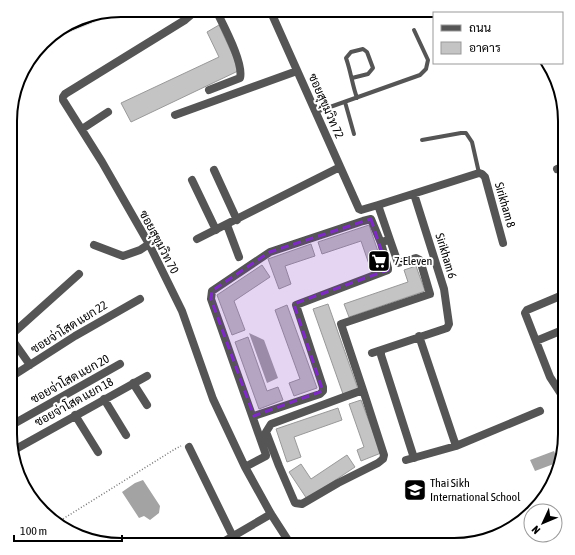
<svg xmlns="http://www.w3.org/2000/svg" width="575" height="555" font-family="'Asap Condensed',Sarabun,sans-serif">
  <rect width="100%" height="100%" fill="#fff"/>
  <path fill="#a3a3a3" d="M249,333l15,7 14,38 -11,5z
    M554,451l5,11 -24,9 -5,-11z
    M143,480l17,26 -1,7 -9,7 -6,-4 -5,2 -17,-26 13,-9z"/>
  <path fill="#c4c4c4" stroke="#999" d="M219,25l16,35 3,11 -107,51 -10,-19 98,-46 -12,-25z
    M369,225l14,41 -12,4 -10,-29 -39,13 -4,-12z
    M311,244l4,12 -30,10 6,18 -12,5 -11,-30z
    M262,265l8,12 -36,24 11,29 -13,5 -15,-40z
    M416,266l9,25 -76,26 -5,-13 64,-22 -4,-12z
    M328,304l30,85 -15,5 -30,-85z
    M287,305l30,83 -23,8 -5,-13 11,-4 -25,-69z
    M248,337l19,54 11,-4 5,13 -24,9 -24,-67z
    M361,400l20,53 -20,8 -4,-11 7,-3 -15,-43z
    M338,408l4,12 -48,17 7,20 -14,5 -11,-33z
    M347,455l8,12 -48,32 -18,-27 12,-8 10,15z"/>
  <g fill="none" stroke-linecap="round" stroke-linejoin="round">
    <g stroke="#dbdbdb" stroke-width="13">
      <path id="trunk" d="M68,26l30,-12"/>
    </g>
    <path stroke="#777" stroke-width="1.5" stroke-dasharray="1 2" stroke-linecap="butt" d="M58,522l117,-73 6,-3"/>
    <path stroke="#555" stroke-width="4" d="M369,11l2,4
      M352,78l16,-4 5,-6 -6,-16 -4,-3 -12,3 -5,6c5,14 6,26 11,40
      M345,102l9,32
      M316,112l104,-37 6,-6 2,-9 -14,-30
      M422,140l39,-7h5l6,9 7,31"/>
    <path stroke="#555" stroke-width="8" d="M192,10v4l-7,6 -120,74 -2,3v3l39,62 47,82 33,67 31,88 32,68 26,47 20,31
      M270,10l89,199 2,1 17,-5 101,-32 3,1 3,3 18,66
      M209,90l31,-12c4,-15 -17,-53 -24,-68
      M175,115l122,-44
      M82,129l26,-17
      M557,169l8,-3
      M214,170l23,50
      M192,180l24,50
      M378,205l12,35 -5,1
      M227,225l12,32
      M197,239l143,-72
      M94,245l29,11 17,-6 9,-6
      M565,294l-38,16 -2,3 25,64 15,23
      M11,335l68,-61
      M419,336l37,110
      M11,338l19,27
      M536,341l29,-12
      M381,351v4l33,103
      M372,353l75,-25 2,-4 -5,-35 -30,-95
      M11,377l64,-41 65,-37
      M133,383l14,22
      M363,390l21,65 -1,4 -5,4 -40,20 -36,21 -7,-1 -16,-37 -13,-34 5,-8 92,-34 -22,-66 89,-30 -10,-34 -4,-2 -18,5 -8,-23
      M104,399l22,36
      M75,415l23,37
      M10,426l110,-62
      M189,447l48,98
      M14,450l133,-74
      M406,460l50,-14 84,-35
      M245,467l21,-11v-1l-55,-156 1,-8 58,-39 93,-31 8,-2 10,24 7,25v2l-92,35 27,82v4l-3,3 -66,22
      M218,545l53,-31"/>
    <use href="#trunk" stroke="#000" stroke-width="11"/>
  </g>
  <path fill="#7b2cbf" fill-opacity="0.2" stroke="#7b2cbf" stroke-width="3" stroke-dasharray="8 5" stroke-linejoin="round" d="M371,219l17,51 -94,34 29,87 -69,25 -43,-117 1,-8 58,-39z"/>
  <defs>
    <g id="supermarket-square" transform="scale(1.15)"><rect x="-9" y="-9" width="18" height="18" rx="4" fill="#000" stroke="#fff"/><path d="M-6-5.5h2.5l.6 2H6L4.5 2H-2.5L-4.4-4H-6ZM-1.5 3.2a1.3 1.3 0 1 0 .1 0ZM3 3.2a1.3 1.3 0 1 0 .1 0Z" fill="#fff"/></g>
    <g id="school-square" transform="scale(1.15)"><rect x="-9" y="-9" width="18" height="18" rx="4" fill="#000" stroke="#fff"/><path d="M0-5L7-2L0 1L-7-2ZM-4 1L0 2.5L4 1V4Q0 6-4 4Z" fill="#fff"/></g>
  </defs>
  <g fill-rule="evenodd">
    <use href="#supermarket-square" x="379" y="261"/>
    <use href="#school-square" x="415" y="490"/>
  </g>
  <g text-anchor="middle" stroke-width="4" stroke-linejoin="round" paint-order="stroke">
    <g font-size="12" fill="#000" stroke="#fff">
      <text transform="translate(326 106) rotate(66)" y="4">ซอยสุขุมวิท 72</text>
      <text transform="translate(505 205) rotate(74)" y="4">Sirikham 8</text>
      <text transform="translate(159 242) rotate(62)" y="4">ซอยสุขุมวิท 70</text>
      <text transform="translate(446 256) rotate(73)" y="4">Sirikham 6</text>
      <text transform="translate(69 327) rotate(-32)" y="4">ซอยจ่าโสด แยก 22</text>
      <text transform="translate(70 379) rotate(-29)" y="4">ซอยจ่าโสด แยก 20</text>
      <text transform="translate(74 402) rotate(-29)" y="4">ซอยจ่าโสด แยก 18</text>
    </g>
    <g font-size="12" fill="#000" stroke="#fff" text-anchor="start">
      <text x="394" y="265">7-Eleven</text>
      <text x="430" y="487">Thai Sikh<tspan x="430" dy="14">International School</tspan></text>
    </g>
  </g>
  <path d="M0 0H575V555H0ZM121 17H454A104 104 0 0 1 558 121V434A104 104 0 0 1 454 538H121A104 104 0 0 1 17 434V121A104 104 0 0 1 121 17Z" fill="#fff" fill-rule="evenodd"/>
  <path fill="none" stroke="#000" stroke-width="2" d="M121 17H454A104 104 0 0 1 558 121V434A104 104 0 0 1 454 538H121A104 104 0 0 1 17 434V121A104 104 0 0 1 121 17Z"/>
  <rect x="433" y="12" width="130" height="52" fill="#ffffff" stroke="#999999"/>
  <rect x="441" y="25" width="20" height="6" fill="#555555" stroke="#999999"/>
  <text x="469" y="32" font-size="12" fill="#000000">ถนน</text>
  <rect x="441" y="42" width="20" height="12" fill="#c4c4c4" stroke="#999999"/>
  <text x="469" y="52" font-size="12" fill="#000000">อาคาร</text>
  <g transform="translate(543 523) rotate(226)"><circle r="19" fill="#ffffff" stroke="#999999"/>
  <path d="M0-3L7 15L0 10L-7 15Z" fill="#000000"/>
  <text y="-6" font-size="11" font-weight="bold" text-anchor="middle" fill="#000000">N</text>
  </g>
  <path d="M14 535v6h108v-6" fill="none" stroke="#000000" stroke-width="2"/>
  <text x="20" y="535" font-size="12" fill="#000000" stroke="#ffffff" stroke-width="3" paint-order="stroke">100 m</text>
</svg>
